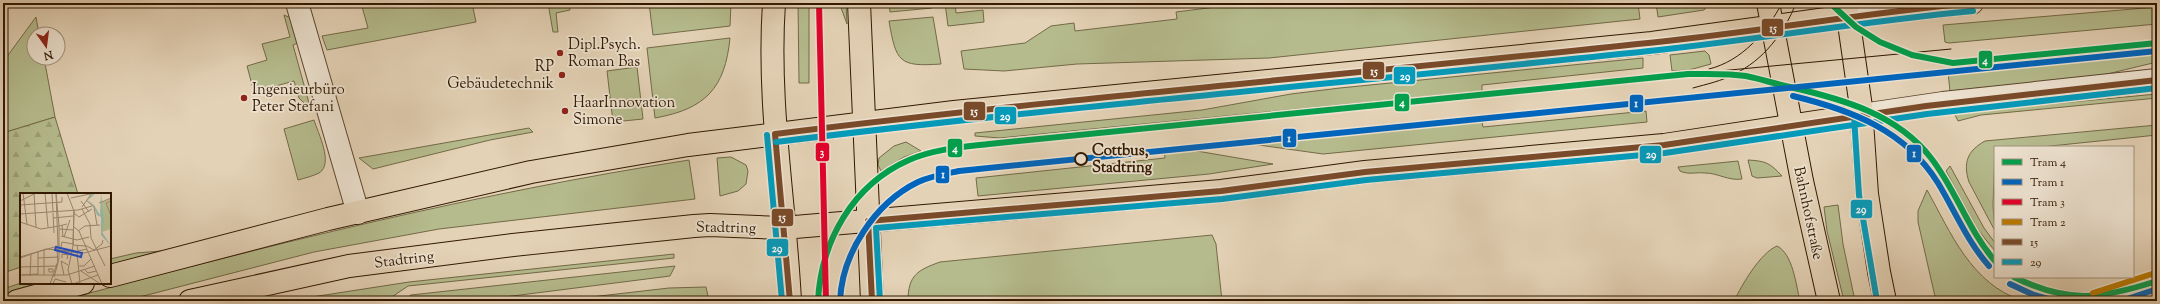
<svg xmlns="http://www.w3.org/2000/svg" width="2160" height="304" font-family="'Sorts Mill Goudy',serif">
  <defs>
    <pattern id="forest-firs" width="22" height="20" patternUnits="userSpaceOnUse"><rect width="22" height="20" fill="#b5bb8d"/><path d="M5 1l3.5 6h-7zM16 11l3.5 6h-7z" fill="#9ca078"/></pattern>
  </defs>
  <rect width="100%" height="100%" fill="#e4d2b6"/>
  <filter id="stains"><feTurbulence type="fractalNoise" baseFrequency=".005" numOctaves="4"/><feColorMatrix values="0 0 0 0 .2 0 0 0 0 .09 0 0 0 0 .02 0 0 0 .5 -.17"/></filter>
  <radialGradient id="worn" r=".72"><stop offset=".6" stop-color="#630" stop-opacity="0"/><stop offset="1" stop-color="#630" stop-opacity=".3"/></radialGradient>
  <path fill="#b5bb8d" stroke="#736a47" d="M361,3h111l4,19 -149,28 -5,-14 46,-8z
    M548,3h21l1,7 -14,3 2,19h-5z
    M649,3h82l-1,23 -77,9z
    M798,3h11v80h-10z
    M839,3h7l1,21 -7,-19z
    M889,3h42l1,5 -42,4z
    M945,3h10l1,10 27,-3 1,12 -36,4z
    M1248,3h390l2,16 -371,39 -192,6 -73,7 -40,-2 -3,-18 64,-8 26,-17 23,-3 1,8 102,-12 -1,-7z
    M1656,3h54l-6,7 -46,7z
    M2157,7v17l-208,19 -4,-1 -2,-17z
    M284,15l9,4 7,23 -7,3 16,58 -4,1 -6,-6 -5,-17 -40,11 -7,-26 20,-6 -5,-16 28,-7z
    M36,17l3,17h-5v24h10l11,59 -52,16v-71z
    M933,17l8,47c-42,3 -45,-2 -52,-43z
    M730,38c-5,51 -25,71 -75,80l-8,-70z
    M1705,51l4,4 2,9 -22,6 -17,1 -2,-16z
    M2157,52v10l-58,14 -149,15 -2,-19z
    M1643,58v10l-161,17v6l-482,47 -25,-2v-3l227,-23 89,-16 49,-6z
    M637,67l6,52 -30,3 -6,-51z
    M2157,94v4l-176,17 -23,6 -4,-8z
    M1646,111l1,11 -324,32 -93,-13 251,-24 2,10z
    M314,120c4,13 20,44 5,53 -6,3 -14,5 -21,7l-14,-51z
    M2157,125v10l-116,12h-46l-2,59 2,25 -26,-49c-6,-19 -2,-31 16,-41z
    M529,128l4,4 -43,8 -117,29 -14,-11z
    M906,142l15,9 -17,6 -23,14 -3,-6 1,-7 15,-12z
    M1179,148l94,16 -64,10 -231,22 -2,-18 189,-20 -1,-8z
    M731,157l15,8 2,6 -2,13 -8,7 -18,5 -3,-38z
    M689,160l6,39 -256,30 -125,23 -190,49h-64c208,-56 417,-108 629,-141z
    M1748,160c18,1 22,3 34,16l-25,2 -5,-2z
    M1738,161l4,18c-14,2 -24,-6 -37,-6 -9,-1 -17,2 -25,-2l-2,-4z
    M1950,166l34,62 11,15v8l-17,-21 -32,-59z
    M1927,190c24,43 44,94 96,111h-87l-18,-79v-11z
    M1838,205l5,39 12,57h-11l-17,-70 -3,-24z
    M1212,235l4,9 6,57h-314c0,-26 10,-31 32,-39z
    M1777,246c16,8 19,39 23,55h-66c8,-16 26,-48 43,-55z
    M161,251l-51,14v-6l26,-6z
    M674,254v4l-266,28 -22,15h-100l123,-19z
    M675,266l-5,10 -189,24 -78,1 8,-6z
    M21,283h21l-39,12v-6z
    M706,287l3,14h-153l113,-13z"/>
  <path fill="url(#forest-firs)" stroke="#736a47" d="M55,117l23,77h-57v73l-18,6v-140z"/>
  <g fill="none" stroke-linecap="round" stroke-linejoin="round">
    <g stroke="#5e462e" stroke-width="24">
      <path id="minor" d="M297,3l61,210
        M1848,16l124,-13
        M1862,115l81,-12 214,-23"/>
    </g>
    <g stroke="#311801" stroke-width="24">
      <path id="major" d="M774,3c-7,100 11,199 16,298
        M859,3l13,298
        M1768,3l34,178 27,120
        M1846,3l15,104 6,87 12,78 6,29
        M110,276l218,-57 203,-47 157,-27 266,-33 698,-69 196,-27
        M17,301l66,-18
        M190,301l159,-35 164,-21 181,-19 16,-1 73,3 438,-37 144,-19 299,-27 198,-30"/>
    </g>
    <use href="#minor" stroke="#ede2d0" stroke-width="22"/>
    <use href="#major" stroke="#e4d2b6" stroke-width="22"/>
    <path stroke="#311801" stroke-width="1" d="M1709,69c33,-8 58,-37 73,-66
      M1688,74l263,-25
      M1693,88c14,-4 29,-7 41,-14 29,-13 51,-42 62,-71"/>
    <g stroke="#ede2d0" stroke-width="9">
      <path id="bus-1" d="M775,134c290,-36 582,-60 873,-91 108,-11 216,-30 324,-40
        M775,134l15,167
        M868,221l353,-30 144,-19 299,-27 262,-39 231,-26
        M868,221l4,80"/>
    </g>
    <g stroke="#ede2d0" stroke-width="9">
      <path id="bus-2" d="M1854,116l5,79 18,106
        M767,135l15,166
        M776,142c290,-36 582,-60 873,-91 108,-11 215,-30 324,-40
        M880,301l-4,-73 346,-29 144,-19 299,-27 262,-39 230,-26"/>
    </g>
    <use href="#bus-1" stroke="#7a4b2a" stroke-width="6"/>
    <use href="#bus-2" stroke="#059aba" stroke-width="6"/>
    <g stroke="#ede2d0" stroke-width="9">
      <path id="tram-1" d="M1830,3l26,24 24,15 32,13 41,8 204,-20
        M2014,277c54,27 87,22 143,4
        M818,301c3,-59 34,-116 91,-141 25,-11 54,-13 80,-16l699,-70c19,0 39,-1 58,2 15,3 29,8 44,11 52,12 107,27 141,71 25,32 37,72 64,103"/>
    </g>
    <g stroke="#ede2d0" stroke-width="9">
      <path id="tram-2" d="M1793,96c58,14 112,34 145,87 17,28 29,58 51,83
        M2010,284l24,11 21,6
        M840,301c2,-48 35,-98 78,-119 13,-6 27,-8 41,-11l1198,-120
        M2121,301l36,-12"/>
    </g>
    <g stroke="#ede2d0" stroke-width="9">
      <path id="tram-3" d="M819,3l7,298"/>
    </g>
    <g stroke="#ede2d0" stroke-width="9">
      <path id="tram-4" d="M2093,293l62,-20"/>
    </g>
    <use href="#tram-1" stroke="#029f4d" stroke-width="6"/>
    <use href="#tram-2" stroke="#0065bd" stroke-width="6"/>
    <use href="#tram-3" stroke="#e4002b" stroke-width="6"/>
    <use href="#tram-4" stroke="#bc7b00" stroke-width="6"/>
  </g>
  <g fill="#8f2418" stroke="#ede2d0" stroke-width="1.5">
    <circle cx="560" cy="53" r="4"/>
    <circle cx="562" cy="75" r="4"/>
    <circle cx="244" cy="98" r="4"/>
    <circle cx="565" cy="111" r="4"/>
  </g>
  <circle fill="#ede2d0" stroke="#311801" stroke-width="2" cx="1081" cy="159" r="6"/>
  <g text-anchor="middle" stroke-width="3.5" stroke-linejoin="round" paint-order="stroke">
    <g font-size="15" fill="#311801" stroke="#ede2d0" text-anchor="start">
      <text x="568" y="49">Dipl.Psych.<tspan x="568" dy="17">Roman Bas</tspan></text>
      <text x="554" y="71" text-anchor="end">RP<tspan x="554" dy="17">Gebäudetechnik</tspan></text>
      <text x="252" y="94">Ingenieurbüro<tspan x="252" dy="17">Peter Stefani</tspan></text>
      <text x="573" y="107">HaarInnovation<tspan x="573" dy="17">Simone</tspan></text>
    </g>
    <g font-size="15" font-weight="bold" fill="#311801" stroke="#ede2d0" text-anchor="start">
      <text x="1092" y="155">Cottbus,<tspan x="1092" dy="17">Stadtring</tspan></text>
    </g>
    <g font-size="15" fill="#311801" stroke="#ede2d0">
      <text transform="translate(1809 213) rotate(78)" y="5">Bahnhofstraße</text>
      <text transform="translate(726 227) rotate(1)" y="5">Stadtring</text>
      <text transform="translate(404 259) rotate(-7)" y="5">Stadtring</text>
    </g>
  </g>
  <g transform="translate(20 193)">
    <rect width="91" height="91" fill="#e4d2b6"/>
    <path d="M90,6l1,30 -9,3v-30z" fill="#b5bb8d"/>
    <path d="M76,0l-8,7 6,5 6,10 1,-22 3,28 -2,11 9,14 -10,-11v-18l-4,-2 -3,-8 -6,-7 2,-5z" fill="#96b8ab"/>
    <path fill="none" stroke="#9c886e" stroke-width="1" d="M3,0l4,31M14,0l2,34M25,0l3,34M32,0l1,19M36,0l3,33 8,-2M47,0l7,18 -1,34M51,5l19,-4M66,7l8,7 3,18M0,8l16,-8M61,8l8,11M91,8l-5,2 5,13M79,10l12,-5M0,12l42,-3v-5M62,14l10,-14M62,16l8,15 1,14 14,28M33,20l1,20M54,20l5,4 13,-8M0,21l58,-4 14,-4M33,25l20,-2M0,29l21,7 18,-3v32l-9,26M42,32l1,12M54,34l5,4 23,53M39,36l15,1M58,38l7,-5 15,-1M41,43l16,4 12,-3M44,44l6,-17M53,52l12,1M57,52l1,6 9,-2M65,52l9,5 8,-6 1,-4M41,54l1,-5 11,2M35,57l17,1M39,58l25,2 27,-7M57,60l3,31M0,64l38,-11 -2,-53M0,65l26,-9 13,1M18,65l20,-1M42,65v-4l6,1 -1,4M59,73h5l7,-7M0,74l37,-1M28,76h5v3h-4v-3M65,77l3,3 8,-2M61,78l18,12M0,82h47l28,-9M2,82l16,-1M18,82v-23M24,82v-25M44,82l-3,-14 7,4M10,83l1,-22M34,84l4,-14 -1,-13M33,91l2,-5 11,3M52,91l-4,-14 5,-24 1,-36M53,91l25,-9"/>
    <path fill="#1d4ed8" fill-opacity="0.15" stroke="#1d4ed8" stroke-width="2" d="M36,54l26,6 -1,4 -26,-7z"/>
    <rect width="91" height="91" fill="none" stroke="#311801" stroke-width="2"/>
  </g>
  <g stroke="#ede2d0" stroke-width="1.5">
    <rect x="1761" y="18" width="23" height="19" rx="4" fill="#7a4b2a"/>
    <rect x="1978" y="50" width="15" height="19" rx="4" fill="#029f4d"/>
    <rect x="1362" y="61" width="23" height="19" rx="4" fill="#7a4b2a"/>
    <rect x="1393" y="66" width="23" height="19" rx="4" fill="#059aba"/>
    <rect x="1394" y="93" width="16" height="19" rx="4" fill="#029f4d"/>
    <rect x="1629" y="94" width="15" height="19" rx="4" fill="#0065bd"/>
    <rect x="963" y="101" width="23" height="20" rx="4" fill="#7a4b2a"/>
    <rect x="994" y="106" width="23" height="19" rx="4" fill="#059aba"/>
    <rect x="1282" y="128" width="15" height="20" rx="4" fill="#0065bd"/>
    <rect x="947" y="138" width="16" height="20" rx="4" fill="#029f4d"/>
    <rect x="815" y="142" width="15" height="20" rx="4" fill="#e4002b"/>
    <rect x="1906" y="144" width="16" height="19" rx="4" fill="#0065bd"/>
    <rect x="1639" y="145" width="23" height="19" rx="4" fill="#059aba"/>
    <rect x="935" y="165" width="15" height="19" rx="4" fill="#0065bd"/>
    <rect x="1850" y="199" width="23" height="20" rx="4" fill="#059aba"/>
    <rect x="771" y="208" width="23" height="19" rx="4" fill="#7a4b2a"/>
    <rect x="766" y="238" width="23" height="19" rx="4" fill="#059aba"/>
  </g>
  <g font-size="11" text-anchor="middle" font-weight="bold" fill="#fff">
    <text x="1773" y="32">15</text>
    <text x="1985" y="64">4</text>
    <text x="1374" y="75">15</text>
    <text x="1405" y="80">29</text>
    <text x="1402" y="106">4</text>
    <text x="1636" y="107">1</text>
    <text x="974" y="115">15</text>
    <text x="1005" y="120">29</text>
    <text x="1289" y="142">1</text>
    <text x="955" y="152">4</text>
    <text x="822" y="156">3</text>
    <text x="1914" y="157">1</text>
    <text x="1651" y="158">29</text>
    <text x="943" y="178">1</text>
    <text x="1861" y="213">29</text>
    <text x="782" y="221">15</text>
    <text x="777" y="252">29</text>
  </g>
  <rect width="2160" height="304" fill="none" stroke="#e4d2b6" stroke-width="16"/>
  <rect x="4" y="4" width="2152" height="296" fill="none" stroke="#311801" stroke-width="2"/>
  <rect x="8" y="8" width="2144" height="288" fill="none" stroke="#311801"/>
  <rect x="1994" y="146" width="140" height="132" fill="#ede2d0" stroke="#a2917d"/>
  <rect x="2002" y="159" width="20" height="6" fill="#029f4d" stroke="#a2917d"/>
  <text x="2030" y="166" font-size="12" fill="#311801">Tram 4</text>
  <rect x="2002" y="179" width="20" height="6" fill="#0065bd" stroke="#a2917d"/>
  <text x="2030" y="186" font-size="12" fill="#311801">Tram 1</text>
  <rect x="2002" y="199" width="20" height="6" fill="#e4002b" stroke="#a2917d"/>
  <text x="2030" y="206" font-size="12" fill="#311801">Tram 3</text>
  <rect x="2002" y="219" width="20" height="6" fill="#bc7b00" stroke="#a2917d"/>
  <text x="2030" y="226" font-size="12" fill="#311801">Tram 2</text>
  <rect x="2002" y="239" width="20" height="6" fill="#7a4b2a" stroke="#a2917d"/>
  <text x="2030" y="246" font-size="12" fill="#311801">15</text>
  <rect x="2002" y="259" width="20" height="6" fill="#059aba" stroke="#a2917d"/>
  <text x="2030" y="266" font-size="12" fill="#311801">29</text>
  <g transform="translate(46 46) rotate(166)"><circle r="19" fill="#ede2d0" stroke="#a2917d"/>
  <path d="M0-3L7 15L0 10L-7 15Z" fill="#8f2418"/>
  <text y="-6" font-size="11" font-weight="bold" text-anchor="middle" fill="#311801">N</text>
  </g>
  <rect width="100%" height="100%" filter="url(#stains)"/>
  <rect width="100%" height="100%" fill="url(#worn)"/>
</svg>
